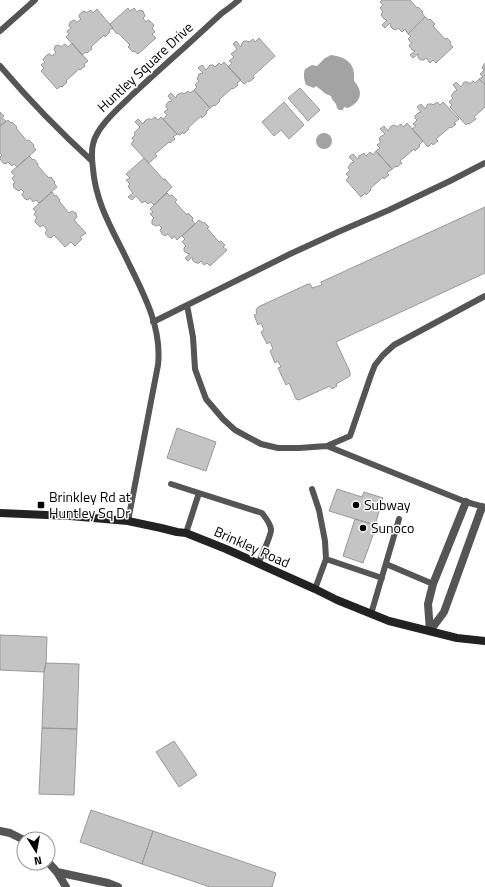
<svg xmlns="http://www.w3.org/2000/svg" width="485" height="887" font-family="'Titillium Web',sans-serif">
  <rect width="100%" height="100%" fill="#fff"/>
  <path fill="#a3a3a3" d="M331,55c16,2 25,9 23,26 10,11 7,21 -6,27l-4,-1 -1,3h-4l-2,-2 -1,-4 -4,-5 -1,-3 -5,-2 -10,-8 -2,2 -8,-3c-2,-6 -3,-10 -1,-16l7,-4 5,1 8,-8z
    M316 141a8 8 0 1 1 16 0a8 8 0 1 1-16 0Z"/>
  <path fill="#c4c4c4" stroke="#999" d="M382,0h28l7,8 1,-1 5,5 -1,1 3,4 -17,17 -3,-5 -3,3 -4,-4 -2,2 -3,-1 -2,-2 -1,-4 -5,5 -3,-3 5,-5 -3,-1 -2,-3 -1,-2 2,-2 -3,-4 3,-3 -3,-3z
    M128,8l2,3 4,-3 3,4 2,-2 4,1 2,5 -2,2 3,4 2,-2 2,1 3,3 1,2 -2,2 3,4 -3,2 4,4 -18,16 -4,-3 -1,1 -5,-5 2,-2 -12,-12 -1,1 -5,-6h1l-3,-4z
    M97,9l16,19 -4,2 1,2 -5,5 -1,-2 -13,12 1,2 -5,4 -1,-1 -4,3 -16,-18 3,-3 -2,-3 4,-3 -2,-2 1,-4 4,-2 3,2 4,-3 -2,-2v-2l3,-3 3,-1 1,2 5,-3 2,3z
    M425,17l4,3 1,-1 5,5 -2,2 12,13 2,-1 4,4 -1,2 3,3 -17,16 -3,-3 -3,3 -4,-5 -2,2h-3l-3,-2v-4l-5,4 -3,-3 5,-4 -3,-1 -2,-3 -1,-2 3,-2 -4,-4 3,-3 -3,-2z
    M259,38l16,18 -22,20 1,2 -5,4 -1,-1 -4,3 -16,-17 4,-4 -3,-2 5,-4 -3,-3 6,-5 -4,-5 3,-3 5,6 1,-4 2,-2h3l2,1 4,-3 2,3z
    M72,43l16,18 -4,3 1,2 -5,4 -1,-1 -13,12 1,1 -5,5 -1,-1 -4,3 -16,-18 3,-3 -3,-3 4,-3 -2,-2 1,-2 4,-4h2l2,2 4,-4 -2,-2 1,-4 4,-1 2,2 4,-3 3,3z
    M224,62l17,18 -4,3 1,2 -5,4 -1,-1 -13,12 1,1 -5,5 -1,-1 -4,3 -16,-18 3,-3 -2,-2 4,-4 -2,-2 1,-2 1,-3 4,-1 -5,-5 4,-3 4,5 4,-5h3l2,2 4,-4 2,2z
    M485,63v22l-6,-6 4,-2 -3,-3 4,-4 -2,-2 1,-2z
    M479,79l6,6v22l-11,10 2,2 -7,5 -1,-1 -2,2 -16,-18 2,-2 -3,-3 4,-4 -2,-2 1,-1 2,-3 3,-2 -4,-5 3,-3 5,5 1,-2 2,-3h4l1,2 4,-3 2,2z
    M300,88l20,22 -12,11 -20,-23z
    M194,90l16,18 -4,4 1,1 -5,5 -1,-2 -13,12 1,1 -5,5 -1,-2 -3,3 -3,-1 -14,-15 4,-4 -3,-3 4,-3 -2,-2v-2l2,-3 4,-1 -4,-5 3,-3 5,5 1,-3 3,-2h3l1,1 4,-3 2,2z
    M284,102l20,23 -15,14 -8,-9 -7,6 -12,-14z
    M437,102l3,3 3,-3 16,17 -5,4 2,1 -5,4 -1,-1 -14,12 2,2 -5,4 -1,-2 -4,4 -16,-18 4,-3 -3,-2 4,-4 -2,-2v-2l3,-3 3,-1 -4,-5 4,-3 4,5 3,-5h4l1,1z
    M0,112l4,4 -2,2 4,3 -6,5z
    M155,117l3,3 3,-3 16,17 -4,3 2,2 -5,4 -1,-1 -14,12 2,2 -8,7 -18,-19 3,-3 -2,-3 3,-3 -1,-2 6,-6 -5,-5 3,-3 5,5 1,-2 3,-3h3l1,1z
    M8,120l3,3 1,-1 5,5 -1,1 11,13 2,-1 5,5 -1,1 3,4 -19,17 -3,-3 -2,2 -4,-4 -2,2 -3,-1 -3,-4v-2l2,-2 -2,-2v-27z
    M407,123l16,18 -4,4 1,1 -5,5 -1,-2 -14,12 2,2 -5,4 -1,-1 -4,3 -16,-18 4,-3 -3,-3 4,-3 -2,-2 1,-3 5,-3 -5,-5 4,-3 4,5 1,-2 2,-3 4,-1 2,2 4,-3 2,3z
    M376,151l16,18 -5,4 2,2 -5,4 -1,-2 -13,12 1,1 -5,5 -1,-2 -4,4 -15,-17 3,-3 -3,-3 4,-4 -2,-2 1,-2 2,-3 3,-1 -5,-5 4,-3 5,5 1,-3 4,-2 1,-1 2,3 4,-4 3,3z
    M29,156l4,4 1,-1 4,5 -1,1 12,13 2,-1 4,5 -1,1 3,4 -18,16 -3,-3 -3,2 -3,-4 -2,2 -3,-1 -3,-4v-1l2,-2 -3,-3 -2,2 -5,-3 -1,-4 2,-1 -3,-5 3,-2 -4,-4z
    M144,158l20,22 1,-1 7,8 -18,18 -3,-3 -3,2 -3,-3 -3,2 -6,-7 -4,4 -4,-3 5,-4 -4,-5 -1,-2 2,-2 -4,-4 4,-2 -4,-4z
    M52,192l3,4 1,-1 4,5 -1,1 10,12 3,-2 4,2 1,4 -3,3 12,13 -6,4 2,2 -7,7 -4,-4 -6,5 -11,-12 -3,3 -3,-1 -3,-4 2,-3 -4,-5 -3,2 -5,-5v-2l2,-2 -3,-4 2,-2 -3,-3z
    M167,193l3,3 2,-1 5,5 -2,2 12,13 1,-2 5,5 -1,2 3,4 -18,16 -3,-4 -2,3 -4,-5 -3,2 -3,-2 -2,-4 2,-2 -3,-3 -3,1 -4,-2v-4l2,-2 -4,-4 3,-2 -3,-3z
    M485,207v66l-149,69 14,30v4l-14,8 1,2 -5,3 -2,-3 -31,14 -3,-1 -7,-16 -3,2 -8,-17 3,-1 -3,-6 -3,2 -5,-12 3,-2 -3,-7 -3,2 -6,-12 3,-2 -3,-7 -3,2 -4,-10 3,-1 -1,-4 2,-3 50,-23h2l2,4 10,-3 -1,-3z
    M199,220l4,3 1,-1 5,5 -2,1 12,14 2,-1 4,4 -2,2 4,3 -17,16 -3,-3 -3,2 -3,-4 -2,2h-3l-3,-2 -1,-4 -4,4 -3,-3 5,-4 -3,-1 -3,-2v-3l2,-2 -4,-4 3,-3 -3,-3z
    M177,428l39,14 -10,29 -39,-13z
    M337,489l25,8 2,-5 19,6 -8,27 -46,-14z
    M355,519l20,6v-1h2l-14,39 -20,-7z
    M0,635l47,2 -1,26 -2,9 -44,-2z
    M46,663l33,1 -2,65 -35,-1 2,-56z
    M42,728l35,1 -3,66 -35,-1z
    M174,741l23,34 -18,12 -23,-35z
    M91,810l62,21 -11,33 -62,-22z
    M153,831l123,42 -4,14h-62l-68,-23z"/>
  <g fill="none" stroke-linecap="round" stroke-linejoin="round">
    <path stroke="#555" stroke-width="6" d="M0,31l35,-31
      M0,66c29,34 59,65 92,95
      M187,305l6,32 2,32 11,30 17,20 12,11 26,14 17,4h21l28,-2 23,-10 21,-61 4,-10 8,-10 11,-10 91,-49
      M153,322l137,-68 48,-22 51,-22 61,-29 35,-18
      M327,446l139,56 19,5
      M171,484l28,9
      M312,489l7,21 6,31 1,18 -11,30
      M128,521l30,-156c4,-36 -13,-69 -29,-101 -15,-32 -33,-59 -36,-95 -1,-8 -2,-17 0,-25 4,-18 26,-36 39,-49 18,-17 36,-33 54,-49 12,-11 24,-22 36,-33 6,-4 11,-8 17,-13
      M186,533l13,-40 63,20c3,4 9,11 9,17 0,6 -10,27 -13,34
      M326,559l56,19
      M386,564l47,20
      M371,614l28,-95"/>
    <path stroke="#555" stroke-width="8" d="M430,631l14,-19 38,-105
      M430,631l-2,-27 5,-20 33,-82
      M0,831l10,2 14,7
      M48,862l9,10 9,15
      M57,872l51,11 10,4"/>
    <path stroke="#222" stroke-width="8" d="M0,513l70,3 58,5 33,7 16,4 9,1 40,16 89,40 22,11 52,21 68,17 28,3"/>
  </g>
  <g fill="#000" stroke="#fff" stroke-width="1.5">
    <rect x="37" y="501" width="8" height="8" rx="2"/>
    <circle cx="356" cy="505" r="4"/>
    <circle cx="363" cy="528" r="4"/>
  </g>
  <g text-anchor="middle" stroke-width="3" stroke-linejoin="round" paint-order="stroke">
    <g font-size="14" fill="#000" stroke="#fff">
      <text transform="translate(145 67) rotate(-43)" y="5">Huntley Square Drive</text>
      <text transform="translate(252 547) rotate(24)" y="5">Brinkley Road</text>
    </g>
    <g font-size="14" fill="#000" stroke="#fff" text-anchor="start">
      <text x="49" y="502">Brinkley Rd at<tspan x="49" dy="16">Huntley Sq Dr</tspan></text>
      <text x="364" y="510">Subway</text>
      <text x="371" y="533">Sunoco</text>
    </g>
  </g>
  <g transform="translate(36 851) rotate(169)"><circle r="19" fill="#ffffff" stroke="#999999"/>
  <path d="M0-3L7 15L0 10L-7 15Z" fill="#000000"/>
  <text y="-6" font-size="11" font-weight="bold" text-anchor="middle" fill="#000000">N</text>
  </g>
</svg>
